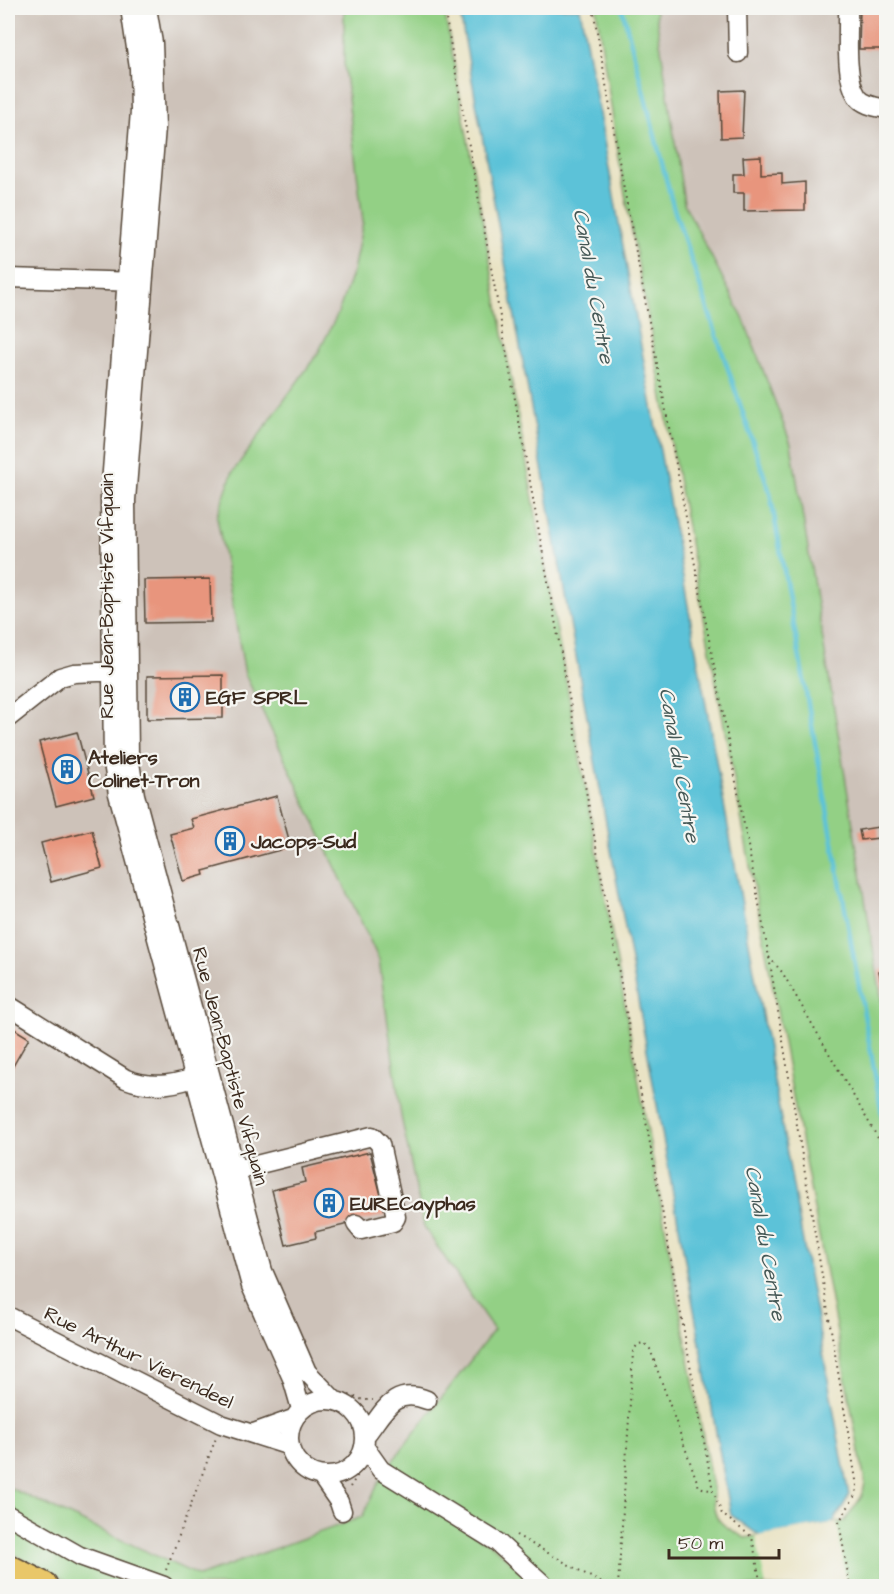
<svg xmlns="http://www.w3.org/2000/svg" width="894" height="1594" font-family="'Architects Daughter',sans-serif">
  <rect width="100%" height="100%" fill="#f6f6f2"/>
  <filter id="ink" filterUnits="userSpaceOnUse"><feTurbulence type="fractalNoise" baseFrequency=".0167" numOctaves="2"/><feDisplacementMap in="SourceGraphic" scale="12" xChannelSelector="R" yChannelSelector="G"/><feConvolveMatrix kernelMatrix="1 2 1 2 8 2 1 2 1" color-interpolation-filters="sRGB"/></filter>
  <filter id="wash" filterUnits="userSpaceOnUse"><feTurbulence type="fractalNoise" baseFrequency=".008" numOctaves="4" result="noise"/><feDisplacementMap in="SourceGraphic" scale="24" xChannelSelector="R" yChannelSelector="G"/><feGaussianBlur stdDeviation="1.35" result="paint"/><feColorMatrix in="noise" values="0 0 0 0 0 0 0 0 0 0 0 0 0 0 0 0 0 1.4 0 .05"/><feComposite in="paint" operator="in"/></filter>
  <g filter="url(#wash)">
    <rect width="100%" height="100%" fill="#e9e3c4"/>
    <path fill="#cdc2b9" d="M8,8h336v57l19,157 -10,49 -15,42 -20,40 -34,49 -39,272 134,286 22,156 23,111 70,103 -112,146 -20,41 -163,59 -191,-89z
      M603,8h283v1457z"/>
    <path fill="#93d085" stroke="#677d52" stroke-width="1.5" d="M344,8h100l269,1483c-1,31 8,33 32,47l100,-17 17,-25 3,-13 -243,-1305 -26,-170h59l29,195 60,117 47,124 95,584v558h-334l-165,-118 107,-138 -70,-103 -23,-111 -22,-156 -134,-286 -28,-157 15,-44 86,-120 20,-40 15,-42 10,-49 -19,-157z
      M382,1476l112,71 44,39h-461l-69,-35v-64l191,89 163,-59z"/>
    <path fill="#5bc2d8" stroke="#4b767b" stroke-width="1.5" d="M459,8h121l269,1488 -16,27 -73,13 -29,-21z"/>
    <path fill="#e9e3c4" d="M837,1522l10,64h-81l-10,-50z"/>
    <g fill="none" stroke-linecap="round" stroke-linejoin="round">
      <path stroke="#5bc2d8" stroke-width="4.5" d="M622,8l51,198 97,287 113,626"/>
    </g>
    <g id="blocks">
      <path fill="#e8957d" d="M860,8h26v41h-27z
        M744,90l-2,47 -21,1 -1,-47z
        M761,156v18l21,-1v11l23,-2v28l-61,1v-18h-11v-19h11l-1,-17z
        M210,579l1,43 -66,1 -1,-43z
        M223,675v43l-76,1v-43z
        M77,732l17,64 -38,10 -17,-64z
        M277,796l14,51 -88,24 1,4 -21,6 -13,-47 24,-6 -3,-9z
        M878,827l1,11 -18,2 -2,-10z
        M92,830l10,38 -51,14 -10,-39z
        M886,969v27h-2l-5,-25z
        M8,1025l21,13 -21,37z
        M370,1152l16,63 -71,17 1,6 -30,7 -14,-55 33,-8 -3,-14z"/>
    </g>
  </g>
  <g filter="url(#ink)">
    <use href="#blocks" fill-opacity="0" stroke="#554637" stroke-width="1.5"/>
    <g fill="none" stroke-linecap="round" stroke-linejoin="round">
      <g stroke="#554637" stroke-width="21">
        <path id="minor" d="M130,8l9,60 1,43 -30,386 3,266 5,31 133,492 41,92 9,31
          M147,8l6,35 3,84 -30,373 3,256 6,39 128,476 44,101 27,28
          M737,8l1,45
          M848,8c1,22 -4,69 9,88 5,9 20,11 29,13
          M8,278l130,4
          M8,718l52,-41 14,-4 48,-2
          M8,1005l118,74c28,11 52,5 79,-5
          M236,1170l136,-34 8,8 16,73 -3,5 -32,8 -5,-6
          M8,1316l213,108 69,22
          M289 1438a38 38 0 1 1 76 0a38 38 0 1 1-76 0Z
          M254,1433l39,-14
          M365,1436c18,-22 27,-50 62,-36
          M364,1446l17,24 116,72 48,44
          M321,1476l18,26 3,9
          M8,1515l72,41 84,30"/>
      </g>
      <g stroke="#554637" stroke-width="30">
        <path id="highway" d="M8,1568l36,18"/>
      </g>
      <path stroke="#554637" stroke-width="2" stroke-dasharray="1.5 4.5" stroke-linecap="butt" d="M444,8l269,1483 9,23 30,23 9,49
        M593,8l29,170 147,779 88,529 -1,8 -17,28 11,64
        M769,957l13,15 104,180
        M349,1395l14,5h10
        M288,1462l16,14
        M350,1487l11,-17
        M516,1535l91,51
        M166,1570l50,-132
        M618,1586l14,-214 1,-21 5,-7 6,-1 6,6 49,138 14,4"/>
      <use href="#minor" stroke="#fff" stroke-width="18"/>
      <use href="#highway" stroke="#e9c769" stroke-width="27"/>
    </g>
  </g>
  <defs>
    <g id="building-ring" transform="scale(1.5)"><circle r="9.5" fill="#f6f6f2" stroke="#1f6fb2" stroke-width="1.5"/><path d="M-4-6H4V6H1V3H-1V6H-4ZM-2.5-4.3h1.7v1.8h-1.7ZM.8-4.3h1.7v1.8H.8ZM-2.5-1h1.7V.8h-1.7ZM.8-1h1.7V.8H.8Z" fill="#1f6fb2"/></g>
  </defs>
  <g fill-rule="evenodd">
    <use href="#building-ring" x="185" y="697"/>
    <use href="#building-ring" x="67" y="769"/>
    <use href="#building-ring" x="230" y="841"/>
    <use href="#building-ring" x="329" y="1203"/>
  </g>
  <g text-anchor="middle" stroke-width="4.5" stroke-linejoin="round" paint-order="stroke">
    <g font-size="20" fill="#3b2a1e" stroke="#f6f6f2">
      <text transform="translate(106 596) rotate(-90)" y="7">Rue Jean-Baptiste Vifquain</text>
      <text transform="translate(231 1066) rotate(75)" y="7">Rue Jean-Baptiste Vifquain</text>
      <text transform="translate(139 1357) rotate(26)" y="7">Rue Arthur Vierendeel</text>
    </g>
    <g font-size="20" font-weight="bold" fill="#3b2a1e" stroke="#f6f6f2" text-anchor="start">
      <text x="206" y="704">EGF SPRL</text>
      <text x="88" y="764">Ateliers<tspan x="88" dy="23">Colinet-Tron</tspan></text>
      <text x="251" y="848">Jacops-Sud</text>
      <text x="350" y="1210">EURECayphas</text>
    </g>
    <g font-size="21" font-style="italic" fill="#455856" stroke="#f6f6f2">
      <text transform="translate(594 286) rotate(80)" y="7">Canal du Centre</text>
      <text transform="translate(680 765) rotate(80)" y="7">Canal du Centre</text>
      <text transform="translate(766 1243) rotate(80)" y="7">Canal du Centre</text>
    </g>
  </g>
  <rect width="894" height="1594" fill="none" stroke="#f6f6f2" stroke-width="30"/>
  <path d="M669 1549v9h110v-9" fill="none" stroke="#3b2a1e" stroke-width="3"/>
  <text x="678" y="1549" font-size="18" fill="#3b2a1e" stroke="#f6f6f2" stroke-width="4.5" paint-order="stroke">50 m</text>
</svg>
